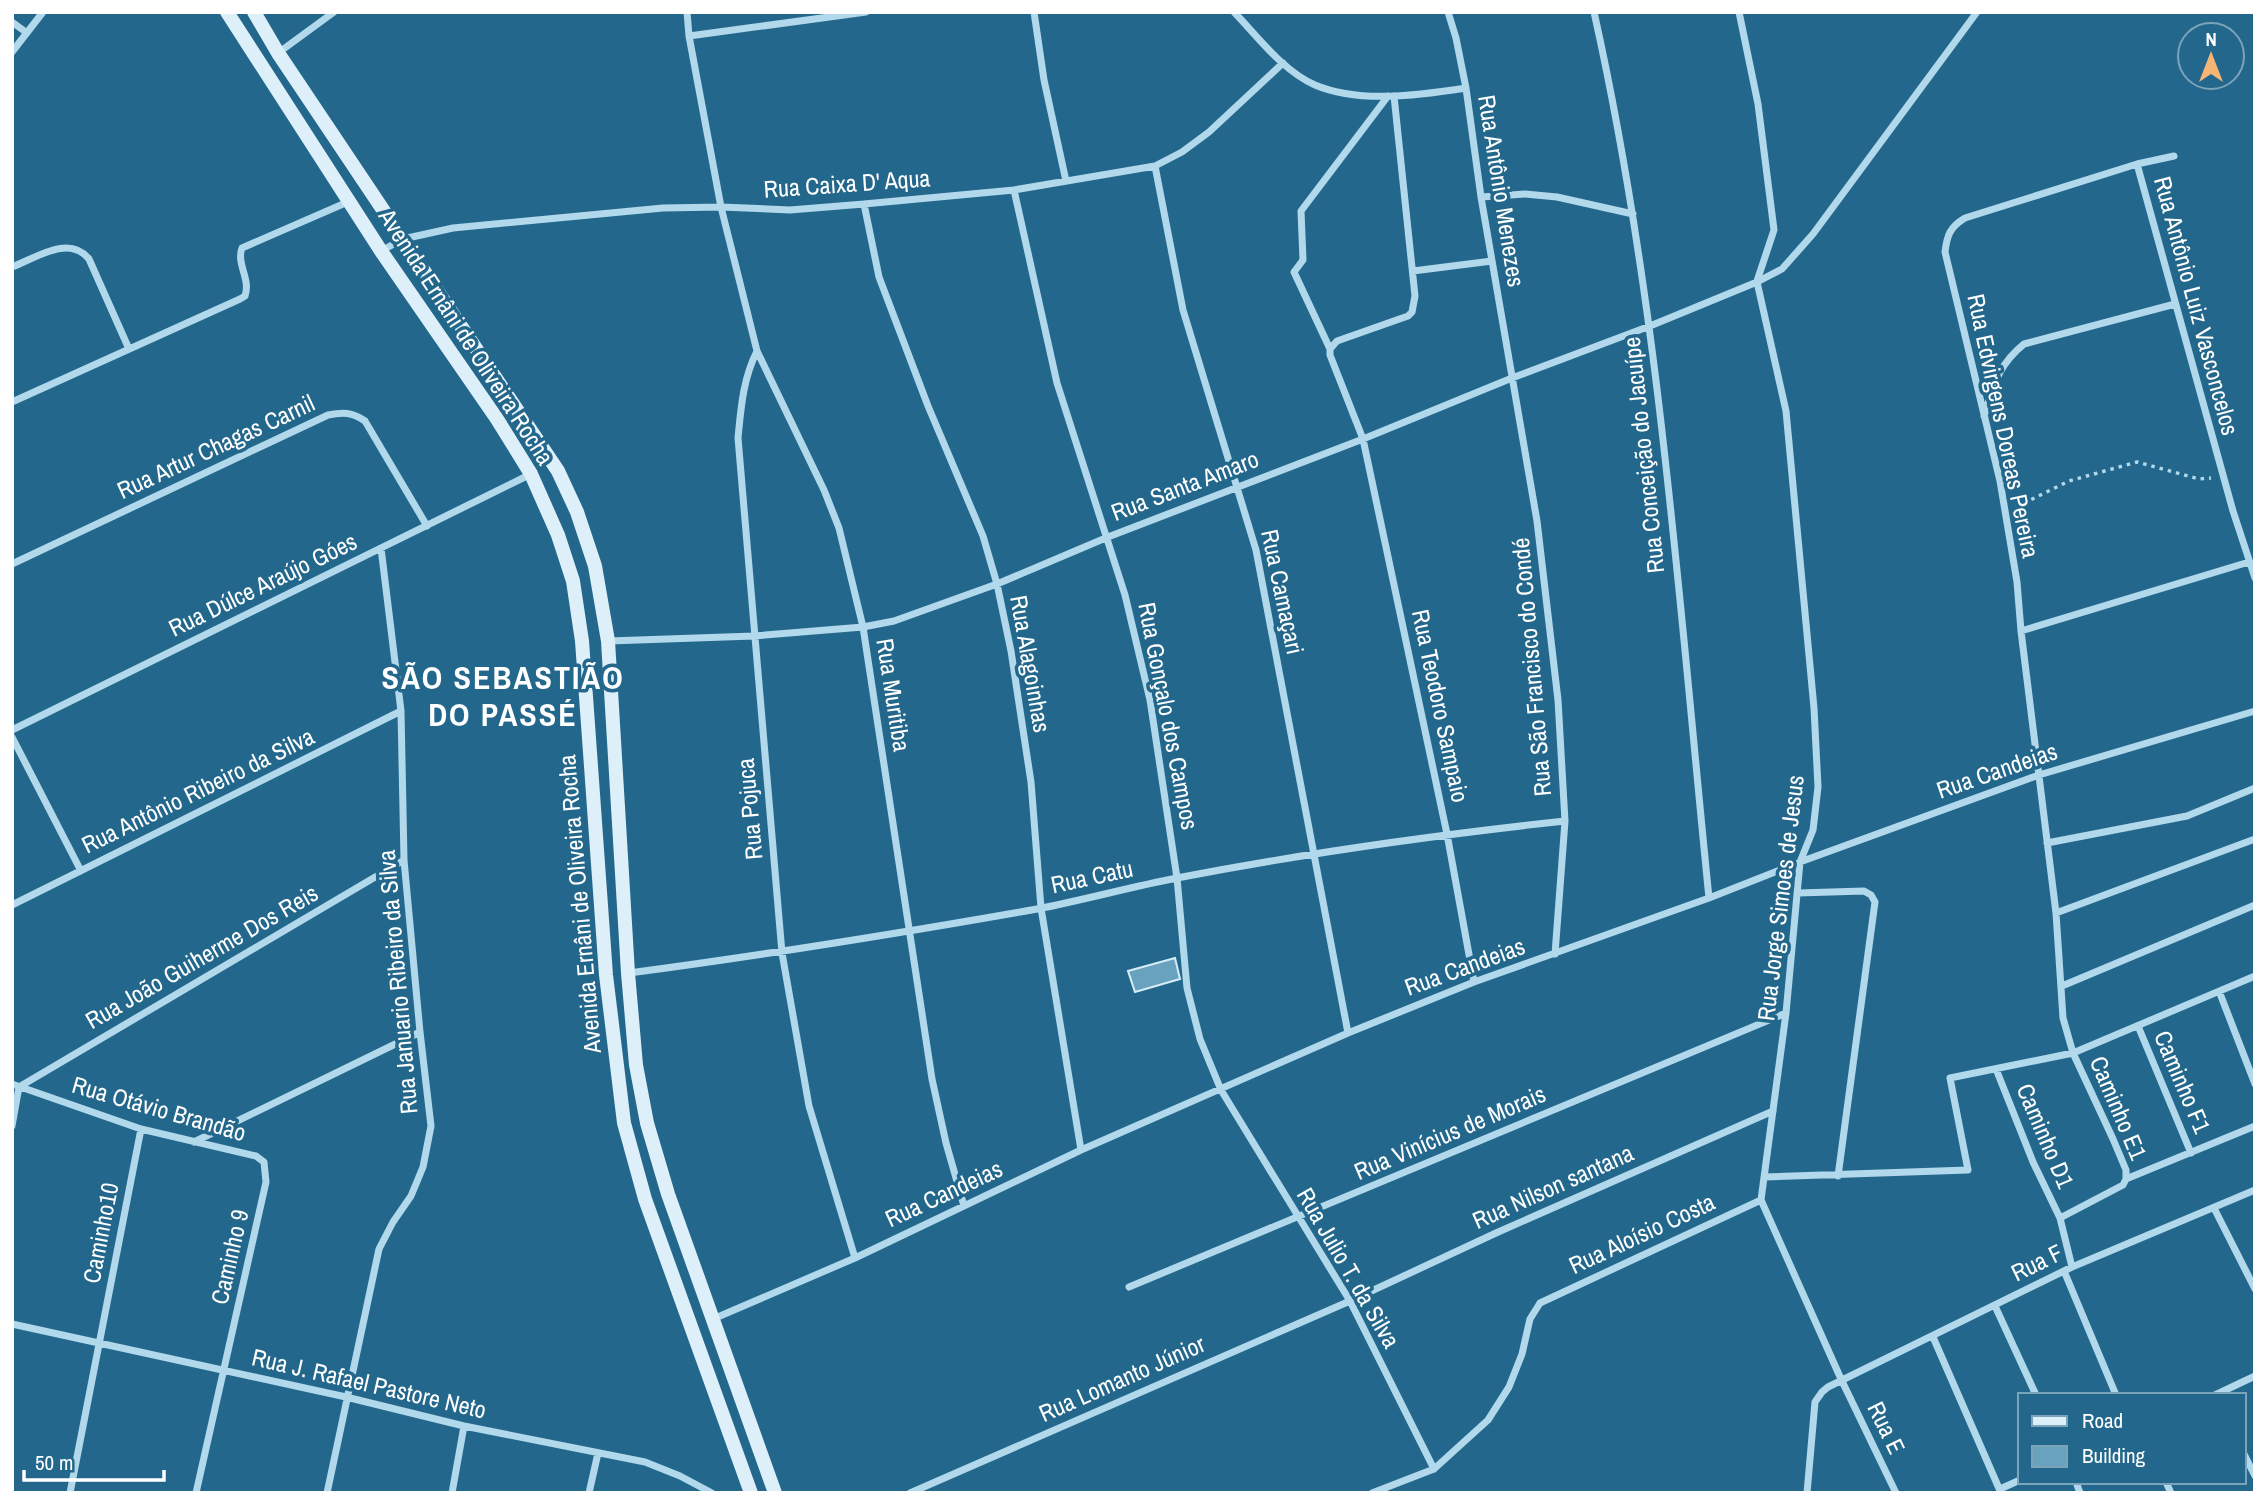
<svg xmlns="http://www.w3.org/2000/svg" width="2267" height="1505" font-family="'Archivo Narrow',sans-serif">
  <rect width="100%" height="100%" fill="#23688c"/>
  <path fill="#69a2bf" stroke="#d6edf8" stroke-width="2" d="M1175,958l5,21 -45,13 -7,-21z"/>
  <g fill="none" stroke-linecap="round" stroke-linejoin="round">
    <path stroke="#b2d8eb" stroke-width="3.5" stroke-dasharray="3.5 5" stroke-linecap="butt" d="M2016,507l53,-26 68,-19 62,17 12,-1"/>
    <path stroke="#b2d8eb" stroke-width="7" d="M687,12l2,24 32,171 36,144 67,139 15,38 24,99 69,452 14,64 18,63
      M1034,12l10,68 22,101
      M1234,12c24,25 49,59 81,73 45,19 104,10 151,3
      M1448,12l8,26 10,50 15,109 56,324 21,179 7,121 -10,133
      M1594,12c65,291 85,590 115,886
      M1739,12l19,92 16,126 -17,51
      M12,22l15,11
      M689,36l177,-24
      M12,52l31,-40
      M278,53l56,-41
      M1388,96l-87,115 2,49 -9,12 36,77v6l33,84 84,395 27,148
      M2137,164l96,347 22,67
      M1155,166l28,144 73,240 92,483
      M1014,190l43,193 68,212 25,105 27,178 10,110 13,51 21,51 129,211 84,168
      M1481,197l44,-3 32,3 76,17
      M864,204l15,73 49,129 55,130 14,48 14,67 20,131 10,126 40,242
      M381,251l22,-12 50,-11 210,-20 58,-1 69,3 74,-6 150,-14 141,-24 27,-14 27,-20 74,-69
      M12,267c24,-9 57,-33 77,-8l40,90
      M1413,271l79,-10
      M1757,282l29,129 28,297 4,79 -5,43 -13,32 -14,151 -25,187 80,179 55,114
      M1330,349l7,-8 71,-25 4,-4 3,-16 -21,-200
      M757,351c-14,28 -16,56 -19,87l44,515 27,153 46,152
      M12,402l228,-103 5,-3c6,-17 -9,-32 -3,-48l108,-47
      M1984,416c10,-31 14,-51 40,-72l151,-40
      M12,564l316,-149c15,-3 24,-3 37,6l62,105
      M2021,631l228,-69
      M609,641l145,-5 109,-9 31,-6 103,-37 111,-47 255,-98 149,-61 138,-52 107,-44 25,-13 31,-35 164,-222
      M12,730l519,-256
      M12,737l69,134
      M2047,843l140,-27 68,-28
      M1798,893l66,-2 7,4 4,7 -37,274
      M12,905l389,-194
      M2056,913l199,-74
      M629,973c136,-18 272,-40 408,-64 47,-9 93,-22 140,-31 129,-25 259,-43 388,-57
      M2062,986l193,-81
      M2219,991l36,93
      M2138,1026l53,127
      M1996,1069l37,93 27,56 12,49
      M12,1084l129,45 115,27 8,6 2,20 -70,311
      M12,1126l7,-39 385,-227
      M194,1142l226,-110
      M1764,1177l204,-7 -18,-92 123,-25 182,-77
      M2126,1179v-9l-13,-31 -40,-86 -10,-35 -7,-105 -35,-282 -4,-49 -17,-101 -55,-229c2,-17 5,-25 20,-34l172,-54 37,-8
      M2214,1208l41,81
      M2060,1218l63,-33 3,-6 129,-53
      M2064,1271l52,124
      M1129,1287l657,-274
      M1995,1306l41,89
      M713,1319l142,-61 226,-108 267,-117 126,-51 235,-84 91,-36 239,-87 216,-64
      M12,1324l334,73 118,29 181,36 35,14 32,17
      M1933,1337l68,156
      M2215,1395l40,-19
      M2244,1454l11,22
      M2076,1482l4,11
      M2166,1482l5,11
      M2000,1489l20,-9
      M70,1493l71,-364
      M327,1493l52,-244 14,-27 18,-26 12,-29 8,-41 -11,-94 -16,-172 -3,-149 -20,-163
      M452,1493l12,-67
      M589,1493l9,-40
      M910,1493l440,-192 146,-68 277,-122
      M1372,1493l62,-24 54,-49 21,-33 13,-33 8,-35 10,-16 221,-103
      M1807,1493l8,-91 7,-10 6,-5 244,-120 183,-77"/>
    <path stroke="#ddeff9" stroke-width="14" d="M227,12l154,239 116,168 34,55 27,61 15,46 9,60 24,334 18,148 21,76 106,294
      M254,12l24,41 280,418 19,41 18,54 13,75 20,332 8,92 11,58 21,71 107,299"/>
  </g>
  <g text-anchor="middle" stroke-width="7" stroke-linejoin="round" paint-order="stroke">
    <g font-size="24" fill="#fff" stroke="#23688c">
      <text transform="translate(847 184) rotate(-4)" y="8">Rua Caixa D' Aqua</text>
      <text transform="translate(1501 191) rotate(81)" y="8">Rua Antônio Menezes</text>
      <text transform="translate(2196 306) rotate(75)" y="8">Rua Antônio Luiz Vasconcelos</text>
      <text transform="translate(466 337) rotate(57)" y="8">Avenida Ernâni de Oliveira Rocha</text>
      <text transform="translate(2003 426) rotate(78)" y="8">Rua Edvirgens Doreas Pereira</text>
      <text transform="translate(216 447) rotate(-25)" y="8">Rua Artur Chagas Carnil</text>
      <text transform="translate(1644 455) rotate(-96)" y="8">Rua Conceição do Jacuípe</text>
      <text transform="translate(1185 486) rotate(-21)" y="8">Rua Santa Amaro</text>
      <text transform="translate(263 585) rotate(-26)" y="8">Rua Dúlce Araújo Góes</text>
      <text transform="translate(1282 592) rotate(78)" y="8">Rua Camaçari</text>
      <text transform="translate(1030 664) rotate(80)" y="8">Rua Alagoinhas</text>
      <text transform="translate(1532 667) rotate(-95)" y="8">Rua São Francisco do Condé</text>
      <text transform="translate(893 695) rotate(81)" y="8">Rua Muritiba</text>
      <text transform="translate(1440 706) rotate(78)" y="8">Rua Teodoro Sampaio</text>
      <text transform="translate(1168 716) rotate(79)" y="8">Rua Gonçalo dos Campos</text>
      <text transform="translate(1997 771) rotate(-19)" y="8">Rua Candeias</text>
      <text transform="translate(198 791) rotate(-26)" y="8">Rua Antônio Ribeiro da Silva</text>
      <text transform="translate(750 809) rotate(-95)" y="8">Rua Pojuca</text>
      <text transform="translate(1092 877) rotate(-12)" y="8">Rua Catu</text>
      <text transform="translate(1781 898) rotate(-83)" y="8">Rua Jorge Simoes de Jesus</text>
      <text transform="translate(580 904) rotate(-95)" y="8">Avenida Ernâni de Oliveira Rocha</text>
      <text transform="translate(202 957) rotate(-30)" y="8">Rua João Guiherme Dos Reis</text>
      <text transform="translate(1465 967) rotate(-20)" y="8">Rua Candeias</text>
      <text transform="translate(398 982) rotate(-95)" y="8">Rua Januario Ribeiro da Silva</text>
      <text transform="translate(2182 1082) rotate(67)" y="8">Caminho F1</text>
      <text transform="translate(2118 1108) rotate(67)" y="8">Caminho E1</text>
      <text transform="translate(159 1109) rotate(16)" y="8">Rua Otávio Brandão</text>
      <text transform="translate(1450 1133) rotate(-23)" y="8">Rua Vinícius de Morais</text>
      <text transform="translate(2045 1136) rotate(67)" y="8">Caminho D1</text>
      <text transform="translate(1553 1187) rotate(-24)" y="8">Rua Nilson santana</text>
      <text transform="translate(944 1194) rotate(-25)" y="8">Rua Candeias</text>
      <text transform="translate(101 1233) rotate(-79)" y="8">Caminho10</text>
      <text transform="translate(1642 1234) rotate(-25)" y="8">Rua Aloísio Costa</text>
      <text transform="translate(230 1257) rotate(-77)" y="8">Caminho 9</text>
      <text transform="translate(2037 1263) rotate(-26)" y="8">Rua F</text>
      <text transform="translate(1348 1268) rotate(60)" y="8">Rua Julio T. da Silva</text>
      <text transform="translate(1122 1379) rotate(-24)" y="8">Rua Lomanto Júnior</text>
      <text transform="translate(369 1384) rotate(13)" y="8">Rua J. Rafael Pastore Neto</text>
      <text transform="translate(1886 1428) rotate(64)" y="8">Rua E</text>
    </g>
    <g font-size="32" font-weight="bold" letter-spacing="2" fill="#fff" stroke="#23688c">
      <text x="503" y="689">SÃO SEBASTIÃO<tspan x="503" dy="37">DO PASSÉ</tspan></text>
    </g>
  </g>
  <rect width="2267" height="1505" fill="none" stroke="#ffffff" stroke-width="28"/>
  <rect x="2018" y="1393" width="228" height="91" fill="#23688c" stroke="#7ba4ba" stroke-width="2"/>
  <rect x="2032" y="1416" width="35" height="10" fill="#ddeff9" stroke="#7ba4ba" stroke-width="2"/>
  <text x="2082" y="1428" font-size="21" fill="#ffffff">Road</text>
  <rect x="2032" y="1446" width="35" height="21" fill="#69a2bf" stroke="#7ba4ba" stroke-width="2"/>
  <text x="2082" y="1463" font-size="21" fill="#ffffff">Building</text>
  <g transform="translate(2211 56)"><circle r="33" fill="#23688c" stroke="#7ba4ba" stroke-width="2"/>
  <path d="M0-5L12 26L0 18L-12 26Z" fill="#f6b475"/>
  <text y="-10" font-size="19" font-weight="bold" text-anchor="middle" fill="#ffffff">N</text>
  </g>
  <path d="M24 1470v10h140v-10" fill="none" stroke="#ffffff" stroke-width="3.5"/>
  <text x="35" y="1470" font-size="21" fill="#ffffff" stroke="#23688c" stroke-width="5" paint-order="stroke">50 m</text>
</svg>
